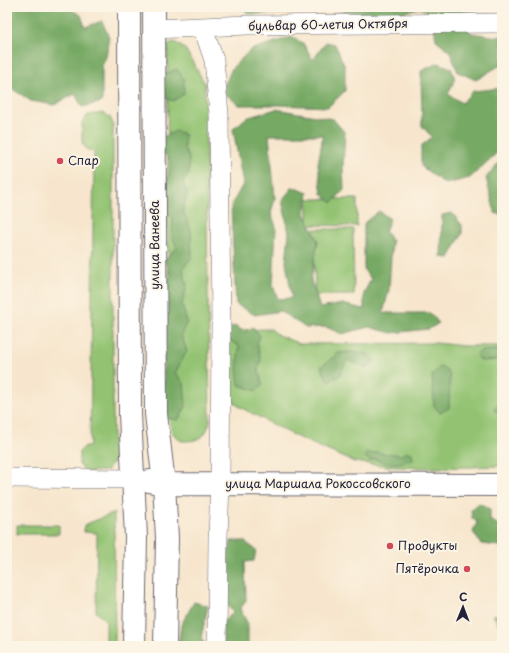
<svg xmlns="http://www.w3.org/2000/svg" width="509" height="653" font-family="'Playpen Sans',sans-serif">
  <rect width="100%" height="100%" fill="#fcf5e5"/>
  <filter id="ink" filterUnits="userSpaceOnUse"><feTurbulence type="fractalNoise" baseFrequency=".025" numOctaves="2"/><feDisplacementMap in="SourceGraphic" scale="8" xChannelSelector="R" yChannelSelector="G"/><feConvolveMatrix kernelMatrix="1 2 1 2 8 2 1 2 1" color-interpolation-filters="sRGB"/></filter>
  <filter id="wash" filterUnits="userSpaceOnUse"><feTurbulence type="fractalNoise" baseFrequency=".012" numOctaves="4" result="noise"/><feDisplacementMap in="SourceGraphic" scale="16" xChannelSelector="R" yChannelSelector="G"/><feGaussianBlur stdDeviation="0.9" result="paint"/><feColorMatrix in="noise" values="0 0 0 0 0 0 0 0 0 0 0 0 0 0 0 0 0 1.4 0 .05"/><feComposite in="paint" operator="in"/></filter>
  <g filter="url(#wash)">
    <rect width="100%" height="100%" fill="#f7e6cd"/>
    <path fill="#93c372" stroke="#5a7256" d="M175,42l11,8 19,34 5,338c-6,17 -10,19 -29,19l-9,-8 -3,-13 -2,-376z
      M103,113l7,4 3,7v322l2,14 -8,11 -20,1 -8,-7v-13l5,-5 6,-2 4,-293 -8,-3 -4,-7v-20l6,-7z
      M308,199h49v27l-49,-1z
      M314,229h39l1,66h-39z
      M271,329l7,6 22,9 136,-1 28,3h38v120l-66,2 -43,-1 -39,-5 -55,-24 -61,-32 -10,-12 -1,-64z
      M114,513l1,133h-9v-25l-10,-9 1,-79 -13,-1v-7z
      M17,525h42v9h-42z"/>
    <path fill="#76a964" stroke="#4c6650" d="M7,7h58l16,8 4,12 17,-6 7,16 -3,20 -4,8v37l-20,5 -7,-13 -21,11 -23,-4 -17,-11 -7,-3z
      M242,7h55l-3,6 -46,1z
      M317,7h174l-54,9 -18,-8 -31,9z
      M463,19l8,14 28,4 3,-3v30l-26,16 -18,-8 -9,-22 -13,-10 -2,-13z
      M291,37l12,6 10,17 13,-18 9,2 10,23v24l-17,16 -50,-2h-39l-17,-14 10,-23 18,-18z
      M438,63l13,5 4,11 -7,15 14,9 11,-12 29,-3v60l-32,30 -25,6 -24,-18v-20l11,-9 -10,-11 -1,-55z
      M177,69l7,10v15l-11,7 -8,-3v-24z
      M276,109l57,10 12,14 -2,34 1,23 -12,13 -10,-9 -4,-30 5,-29h-54l6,63 -4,15 5,14 -3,59 5,13 14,-1 -6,-36 3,-29 -7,-33 11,-13 15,6 -3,21 13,27 -7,39 9,28 22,-4 22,5v-16l7,-14 -7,-9v-47l15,-12 11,8 -5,12 7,10 -3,49 -6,23h47l9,10 -10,6 -38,4 -22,-6 -27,7 -16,-7 -20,1 -26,-17 -25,4 -19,-11 -5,-98 12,-22 -10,-55 13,-11z
      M176,131l9,4 -1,13 5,10v16l-6,8 4,11 -4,18 8,19 1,27 -9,11 4,18 -5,18 5,18 -6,13 6,16 -12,22 9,10 2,24 -8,13 -13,-2 -4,-130 11,-12 -8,-16 13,-12 -5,-12 1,-18 -16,-13v-18l13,-13 1,-13 -11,-11v-12z
      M499,162h3v53l-7,-2 -9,-35z
      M452,213l10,12v9l-13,24 -8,-1 1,-42z
      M237,326l7,7 9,-6 7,9 -3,8 4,16 -3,9 5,16 -7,6 -17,-6 -2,-16 2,-23 -14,-8v-10z
      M501,350l1,1v9l-21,1 -5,-6 5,-4z
      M352,352l16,2 7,7 -9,7 -19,-8 -8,16 -11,5 -7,-14 17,-14z
      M440,367l6,2 4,7 -1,32 -9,5 -6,-7 -2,-31z
      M500,402l2,1v13l-9,-7z
      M367,452l6,2 4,-2c8,3 15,0 23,3l7,-3 5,1 1,7c-12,3 -27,7 -38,-1l-5,2 -5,-4z
      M479,503l11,6v11l12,7v17l-2,2 -19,-2 -8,-12 4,-10 -5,-4 -1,-8z
      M231,541h13l12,9 -2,11 -9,1 1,39 -6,8 8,15v22h-25l-1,-23 11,-11 -10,-13 1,-32z
      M194,602l14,4 -7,32 5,8h-28l3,-21z
      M502,614v14l-2,-1 -7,-12z"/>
  </g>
  <g filter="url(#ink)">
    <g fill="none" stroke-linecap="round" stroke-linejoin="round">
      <g stroke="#6d676e" stroke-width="20">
        <path id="street" d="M203,28l11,32 5,54 2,211 -1,159 -2,53 -1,109
          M154,29l94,-4 254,-2
          M7,478l127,1"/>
      </g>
      <g stroke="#6d676e" stroke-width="24">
        <path id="secondary" d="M129,7l1,407 6,123 -2,109
          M154,7l2,407 8,70 3,54 -2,108
          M149,481l15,3 338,1"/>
      </g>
      <use href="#street" stroke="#fff" stroke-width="19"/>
      <use href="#secondary" stroke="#fff" stroke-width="22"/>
    </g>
  </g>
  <g fill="#d1495b" stroke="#fcf5e5" stroke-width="1.5">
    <circle cx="60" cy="161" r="4"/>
    <circle cx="390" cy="546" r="4"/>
    <circle cx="467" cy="569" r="4"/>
  </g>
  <g text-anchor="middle" stroke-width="4" stroke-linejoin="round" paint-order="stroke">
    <g font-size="12" fill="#22223b" stroke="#fcf5e5">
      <text transform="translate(328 25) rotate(-1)" y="4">бульвар 60-летия Октября</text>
      <text transform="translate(155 245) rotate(-90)" y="4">улица Ванеева</text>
      <text x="318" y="488">улица Маршала Рокоссовского</text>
    </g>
    <g font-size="12" fill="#22223b" stroke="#fcf5e5" text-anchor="start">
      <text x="68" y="165">Спар</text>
      <text x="398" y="550">Продукты</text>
      <text x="459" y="573" text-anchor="end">Пятёрочка</text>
    </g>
  </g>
  <rect width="509" height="653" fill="none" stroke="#fcf5e5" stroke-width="24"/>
  <g transform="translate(463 607) rotate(1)" stroke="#fcf5e5" stroke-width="3" paint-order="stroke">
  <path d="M0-3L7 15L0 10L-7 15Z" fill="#22223b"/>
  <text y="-6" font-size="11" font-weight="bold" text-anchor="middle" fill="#22223b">С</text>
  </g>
</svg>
